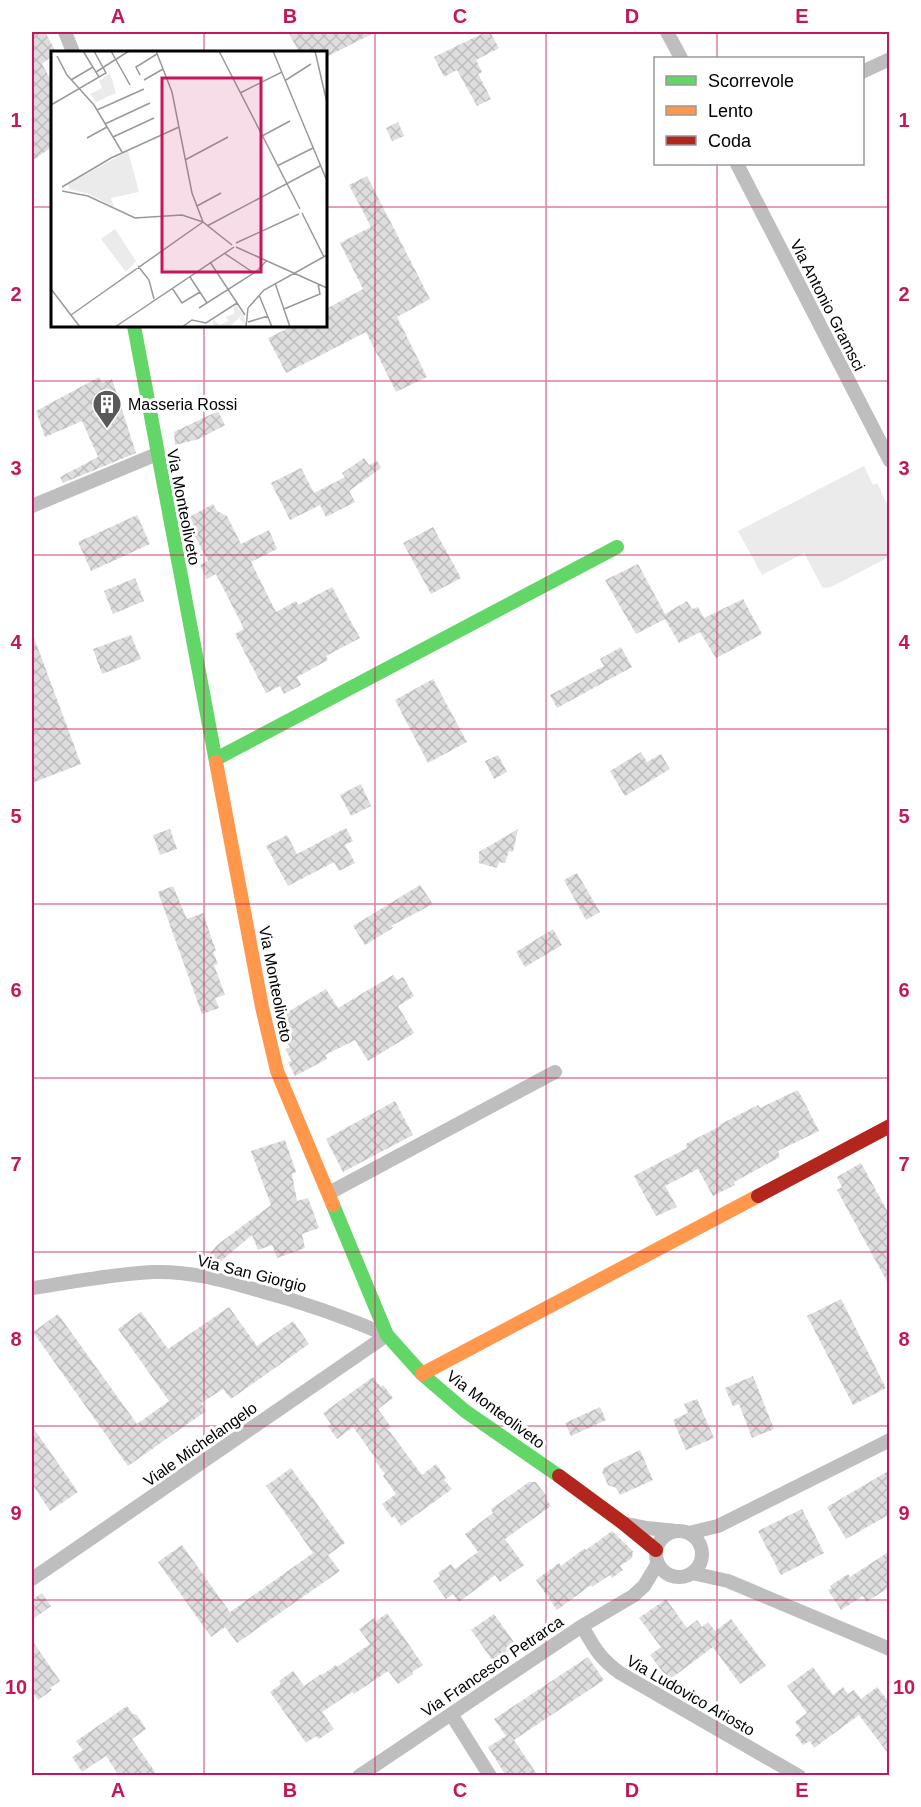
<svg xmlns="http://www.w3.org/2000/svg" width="921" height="1807" font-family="Arial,sans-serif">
  <defs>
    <pattern id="building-cross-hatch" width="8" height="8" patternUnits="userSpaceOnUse" patternTransform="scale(1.5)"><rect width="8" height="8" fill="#dedede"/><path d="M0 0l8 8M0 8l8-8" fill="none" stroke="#bdbdbd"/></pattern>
  </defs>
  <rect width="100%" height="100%" fill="#fff"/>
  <path fill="#ebebeb" d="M864,466l9,19 4,-2 12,25v49l-58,30 -5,1 -4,-1 -18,-34 -42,22 -24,-44z"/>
  <path fill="url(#building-cross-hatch)" d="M32,32h13l11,20h-4v4l-10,8 10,18v65l-20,14z
    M288,32h88l-50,25v-5h-27z
    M486,32h4l9,16 -23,12 6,12 -4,2 13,25 -14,7 -20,-36 -13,7 -10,-20z
    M398,122l6,14 -12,5 -6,-13z
    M367,176l63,123 -33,18 30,60 -31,15 -30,-60 -80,41 -18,-35 25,-12h33v-17l37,-20 -23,-46 31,-16 -22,-42z
    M99,377l3,6 10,-4 24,74 -73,30 -3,-6 38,-20 -16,-36 -37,16 -9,-26z
    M218,411l7,14 -26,14 -24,6 -1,-13z
    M364,458l5,7 8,-4 4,7 -32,23 6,11 -29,15 -6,-12 -30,15 -19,-37 30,-15 13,25 31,-16 -3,-4z
    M213,504l4,7 10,5 14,28 28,-14 8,19 -26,13 25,50 20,-11 2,4 34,-18 28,51 -34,18 2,4 -31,17 4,8 -17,9 -4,-8 -14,7 -31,-59 9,-5 -28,-55 -9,5 -7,-14 8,-4 -22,-42z
    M137,515l13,29 -59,27 -13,-29z
    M433,527l28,51 -30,16 -28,-51z
    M638,564l27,50 22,-13 5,8 6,-2 6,11 39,-19 19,35 -46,24 -16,-26 -21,11 -14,-24 -29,15 -31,-54z
    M135,578l9,23 -31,13 -9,-23z
    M32,635h1l48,129 -49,19z
    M131,635l10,24 -39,15 -9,-25z
    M621,647l11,20 -75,41 -7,-13 54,-29 -4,-7z
    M433,679l34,63 -39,21 -33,-63z
    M641,752l6,10 14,-8 9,15 -45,27 -15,-25z
    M498,755l9,17 -13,7 -9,-18z
    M361,784l10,22 -20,10 -11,-21z
    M346,828l7,13 -8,4 10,18 -16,8 -5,-9 -46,24 -22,-40 21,-11 10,19z
    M170,829l7,20 -17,6 -7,-20z
    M518,829l-5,23 -4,-1 -4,12 -6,-1 -2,6 -18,-5v-11z
    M577,873l23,39 -14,8 -22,-40z
    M420,885l13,19 -42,22 2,2 -28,17 -12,-19z
    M173,886l14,33 16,-6 13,38 -3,1 5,12 -4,1 11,30 -10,3 4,10 -17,6 -44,-122z
    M553,929l9,16 -37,22 -9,-15z
    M393,975l4,5 6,-3 11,19 -16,10 16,27 -46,28 -13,-21 -30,15 2,4 -32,17 -7,-14 4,-1 -7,-12 5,-2 -3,-4 4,-3 -13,-22 48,-29 12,19z
    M798,1090l21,41 -41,20 2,6 -46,25 1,3 -22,11 -15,-27 -33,17 12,21 -21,9 -22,-40 53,-28 -1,-4 34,-18 -1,-1 39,-20 2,3z
    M395,1101l18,34 -70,37 -17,-33z
    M285,1140l11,32 -4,2 5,27 11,-3 11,30 -17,6 3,14 -28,10 -5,-13 -14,5 -6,-15 -31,26 -13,-5 9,-11 54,-40 -20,-54z
    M861,1163l29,53v71l-53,-97 5,-3 -5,-10z
    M841,1299l45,89 -33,17 -46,-89z
    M229,1307l28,39 36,-25 16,23 -78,55 -8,-10 -22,14 5,8 -78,55 -95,-134 25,-18 79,110 32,-23 -51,-72 23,-17 27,37z
    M753,1376l21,53 -22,9 -13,-34 -6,2 -8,-18z
    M373,1377l8,10 2,-2 10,13 -15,11 13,18 -3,2 34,46 14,-11 10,14 -2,2 8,9 -51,37 -7,-10 -2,2 -10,-14 14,-10 -13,-18 2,-2 -10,-13 2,-1 -24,-33 -16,12 -9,-13 3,-2 -8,-11z
    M697,1399l17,39 -28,12 -13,-30 15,-7 -4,-9z
    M600,1407l6,13 -35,16 -6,-13z
    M32,1426l46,66 -28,19 -18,-27z
    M640,1450l13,30 -33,15 -4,-7 -8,-3 -6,-13 3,-5z
    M291,1468l54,75 -17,12 12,16 -103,72 -12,-16 -14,10 -53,-75 24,-17 48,67 83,-59 -47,-67z
    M890,1470v44l-44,25 -19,-32z
    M529,1482h7l11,15 -1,2 5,7 -46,33 19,26 -24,17 -5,-7 -36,27 -6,-8 -7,5 -13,-18 7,-5 -2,-3 13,-9 4,5 23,-17 -13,-18 28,-21 -2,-4z
    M802,1509l22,44 -43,22 -23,-44z
    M612,1531l21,20 -1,7 -12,8 3,4 -11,8 -2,-3 -18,12 -1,-2 -34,25 -21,-30 23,-17 2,3 24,-18 1,2z
    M890,1551v36l-24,15 -3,-6 -22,14 -13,-20 4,-2 -2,-2 18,-12 2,3z
    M42,1593l9,13 -19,14v-20z
    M666,1599l21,29 10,-8 5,7 6,-5 7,9 16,-12 35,47 -26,18 -27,-37 -44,33 -19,-25 11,-8 -22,-29z
    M387,1613l36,52 -11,7 1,2 -15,10 -10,-13 -34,23 -2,-2 -30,20 12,17 -15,10 -3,-3 -10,7 -36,-51 11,-8 -2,-3 14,-10 11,15 17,-12 1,1 14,-10 1,2 33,-23 -11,-15 15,-11 2,3z
    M494,1614l22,31 -23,16 -22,-31z
    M32,1640l28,41 -10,7 2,2 -14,10 -6,-9z
    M588,1657l16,23 -90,60 24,36h-32l-18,-29 18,-11 -12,-17z
    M813,1667l20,28 10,-8 5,7 6,-4 7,9 16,-12 13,16v53l-31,-41 -45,33 -4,-7 -7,4 -8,-10 6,-5 -6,-8 12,-9 -20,-27z
    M127,1706l7,9 2,-1 10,15 -14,10 26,37h-39l-13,-20 -24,16 -10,-15 11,-7 -7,-9z"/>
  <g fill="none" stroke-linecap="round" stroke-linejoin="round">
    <path stroke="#bebebe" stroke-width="14" d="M65,32l8,20
      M667,32l14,26
      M862,72l28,-13
      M737,164l153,297
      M32,506l125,-52
      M329,1193l226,-121
      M32,1288c40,-6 81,-14 122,-16 36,-1 69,8 103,18 45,12 88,27 130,45
      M627,1524l20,4 29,3
      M656 1554a23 23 0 1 1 46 0a23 23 0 1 1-46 0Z
      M689,1533l29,-7 172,-86
      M692,1573l36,8 162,68
      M32,1579l355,-244
      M582,1626c12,21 17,32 38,47l179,103
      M451,1714l39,62
      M359,1776l223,-150 51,-30 11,-10 14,-23"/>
    <path stroke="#63d668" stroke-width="14" d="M134,326l82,436
      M216,759l401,-212
      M333,1205l54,130 35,39 43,37 94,65"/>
    <path stroke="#ff974d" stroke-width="14" d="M216,762l46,245 15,64 56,134
      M422,1374l336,-178"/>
    <path stroke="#b3261e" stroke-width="14" d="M758,1196l132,-70
      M559,1476l64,47 33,27"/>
  </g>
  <path fill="none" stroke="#c2185b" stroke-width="1.5" stroke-opacity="0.55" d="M204,32v20M375,32v1744M546,32v1744M717,32v26M717,164v1612M32,207h20M326,207h564M204,326v1450M32,381h858M32,555h858M32,729h858M32,904h858M32,1078h858M32,1252h858M32,1426h858M32,1600h858"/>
  <defs>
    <g id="building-pin" transform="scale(1.5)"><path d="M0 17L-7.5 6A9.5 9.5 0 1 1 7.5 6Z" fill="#595959" stroke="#fff"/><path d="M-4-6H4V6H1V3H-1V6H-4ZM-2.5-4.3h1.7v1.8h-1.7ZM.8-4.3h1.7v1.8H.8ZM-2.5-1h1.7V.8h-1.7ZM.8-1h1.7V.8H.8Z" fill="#fff"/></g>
  </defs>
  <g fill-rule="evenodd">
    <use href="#building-pin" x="107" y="404"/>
  </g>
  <g text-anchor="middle" stroke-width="6" stroke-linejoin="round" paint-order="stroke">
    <g font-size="16" fill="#000" stroke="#fff">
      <text transform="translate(828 305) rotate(63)" y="6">Via Antonio Gramsci</text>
      <text transform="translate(184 507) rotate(79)" y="6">Via Monteoliveto</text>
      <text transform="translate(276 984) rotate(79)" y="6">Via Monteoliveto</text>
      <text transform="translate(252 1273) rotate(14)" y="6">Via San Giorgio</text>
      <text transform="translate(496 1409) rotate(37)" y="6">Via Monteoliveto</text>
      <text transform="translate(200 1444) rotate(-35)" y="6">Viale Michelangelo</text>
      <text transform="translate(492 1666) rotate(-34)" y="6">Via Francesco Petrarca</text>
      <text transform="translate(691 1695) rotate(30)" y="6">Via Ludovico Ariosto</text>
    </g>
    <g font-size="16" fill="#000" stroke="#fff" text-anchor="start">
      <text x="128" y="410">Masseria Rossi</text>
    </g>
  </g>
  <g transform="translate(51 51)">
    <rect width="276" height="276" fill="#fff"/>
    <path d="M64,178l21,32 -10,11 -25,-33zM185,254l8,11 1,9 -5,-6 2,-4 -13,12h-16v-7l7,5 9,-4 -3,-4 9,-4 -2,-5z" fill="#ebebeb"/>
    <path d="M77,100l11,41 -28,6 3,9 -25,-13 -20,-5 -1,-5z" fill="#ebebeb"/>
    <path d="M59,22l6,20 -20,9 -6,-8 12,-6 -3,-7z" fill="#ebebeb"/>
    <path fill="none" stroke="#999" stroke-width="1.5" d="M32,0l16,26M60,0l19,34M105,0l16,41 20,101 11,29 29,23M168,0l81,158M222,0l54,130M264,0l12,52M6,5l10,19 27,30 28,47M45,21l33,-21M89,24l-4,-8 21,-13M20,29l22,-13M93,29l19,-11M235,29l25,-16M189,42l42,-21M0,54l55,-32 -12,-22M46,59l47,-21M54,73l45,-21M211,85l28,-15M62,86l41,-19M36,87l20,-11M134,109l43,-23M226,115l36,-18M11,136l49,-29 68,-31M11,140l26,5 47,22 47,-3 21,7M146,155l24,-13M251,162l22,44M156,175l113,-60M185,192l63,-29M185,196l91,41M173,202l30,20M159,211l35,53M87,215l11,14 5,19M139,226l17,26M224,232l15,44M121,237l10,15 18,-11M0,238l29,38M208,244l13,32M148,257l58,-37 10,-11M233,258l36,-15 -2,-10M20,264l132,-93M197,271l20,-6M64,276l119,-80M131,276l10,-7 14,3 31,-20M195,276l2,-19 16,-18 63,-35"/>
    <path fill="#c2185b" fill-opacity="0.15" stroke="#c2185b" stroke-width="3" d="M111,27h99v194h-99z"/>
    <rect width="276" height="276" fill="none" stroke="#000" stroke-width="3"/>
  </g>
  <rect width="921" height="1807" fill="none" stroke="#ffffff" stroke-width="66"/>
  <rect x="654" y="57" width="210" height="108" fill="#ffffff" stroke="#999999" stroke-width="1.5"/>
  <rect x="666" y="76" width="30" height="9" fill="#63d668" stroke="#999999" stroke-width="1.5"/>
  <text x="708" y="87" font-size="18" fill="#000000">Scorrevole</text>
  <rect x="666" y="106" width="30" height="9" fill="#ff974d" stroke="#999999" stroke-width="1.5"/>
  <text x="708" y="117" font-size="18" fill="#000000">Lento</text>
  <rect x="666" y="136" width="30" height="9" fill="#b3261e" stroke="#999999" stroke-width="1.5"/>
  <text x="708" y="147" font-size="18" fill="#000000">Coda</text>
  <rect x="33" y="33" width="855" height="1741" fill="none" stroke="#c2185b" stroke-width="2"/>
  <g font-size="20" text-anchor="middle" font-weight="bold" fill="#c2185b">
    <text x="118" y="23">A</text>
    <text x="290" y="23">B</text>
    <text x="460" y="23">C</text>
    <text x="632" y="23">D</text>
    <text x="802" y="23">E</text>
    <text x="16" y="127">1</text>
    <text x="904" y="127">1</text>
    <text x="16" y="301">2</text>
    <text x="904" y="301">2</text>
    <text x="16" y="475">3</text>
    <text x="904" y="475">3</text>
    <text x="16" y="649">4</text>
    <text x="904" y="649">4</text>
    <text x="16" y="823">5</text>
    <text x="904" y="823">5</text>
    <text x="16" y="997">6</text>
    <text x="904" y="997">6</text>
    <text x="16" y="1171">7</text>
    <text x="904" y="1171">7</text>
    <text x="16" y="1346">8</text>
    <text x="904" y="1346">8</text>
    <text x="16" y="1520">9</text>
    <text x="904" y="1520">9</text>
    <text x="16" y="1694">10</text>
    <text x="904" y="1694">10</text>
    <text x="118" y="1797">A</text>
    <text x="290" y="1797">B</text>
    <text x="460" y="1797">C</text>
    <text x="632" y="1797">D</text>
    <text x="802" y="1797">E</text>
  </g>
</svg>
